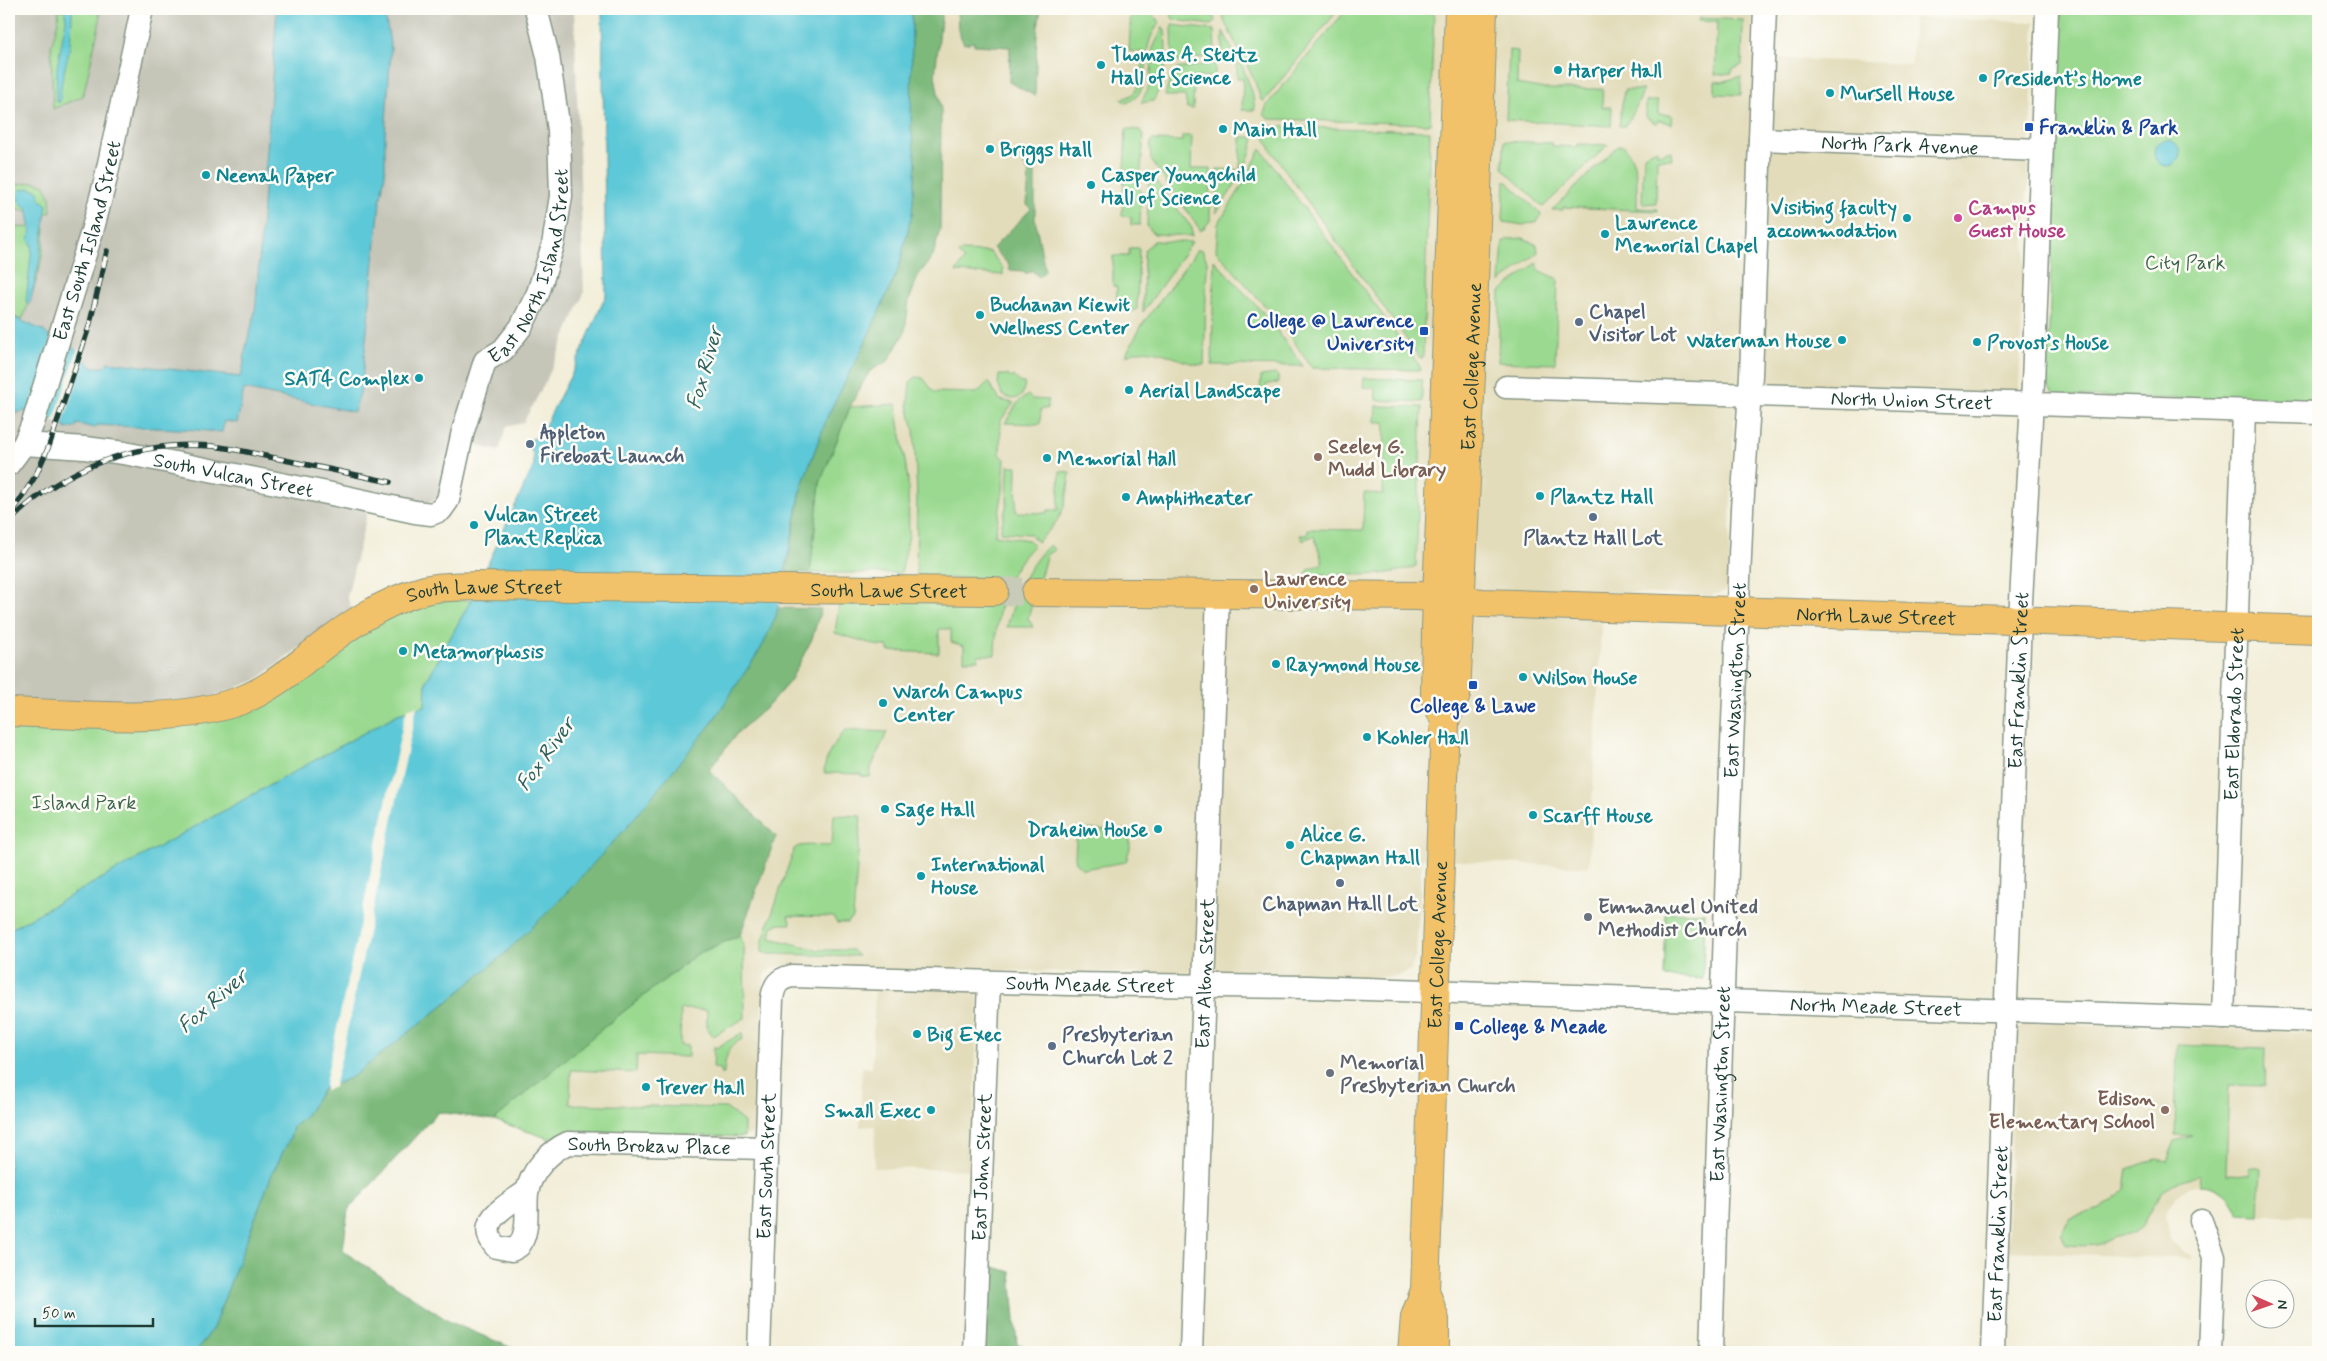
<svg xmlns="http://www.w3.org/2000/svg" width="2327" height="1361" font-family="Mynerve,sans-serif">
  <rect width="100%" height="100%" fill="#fdfcf7"/>
  <filter id="ink" filterUnits="userSpaceOnUse"><feTurbulence type="fractalNoise" baseFrequency=".02" numOctaves="2"/><feDisplacementMap in="SourceGraphic" scale="10" xChannelSelector="R" yChannelSelector="G"/><feConvolveMatrix kernelMatrix="1 2 1 2 8 2 1 2 1" color-interpolation-filters="sRGB"/></filter>
  <filter id="wash" filterUnits="userSpaceOnUse"><feTurbulence type="fractalNoise" baseFrequency=".0096" numOctaves="4" result="noise"/><feDisplacementMap in="SourceGraphic" scale="20" xChannelSelector="R" yChannelSelector="G"/><feGaussianBlur stdDeviation="1.12" result="paint"/><feColorMatrix in="noise" values="0 0 0 0 0 0 0 0 0 0 0 0 0 0 0 0 0 1.4 0 .05"/><feComposite in="paint" operator="in"/></filter>
  <g filter="url(#wash)">
    <rect width="100%" height="100%" fill="#f2eed9"/>
    <path fill="#e2dcba" d="M912,9h841l-1,48 160,7 1,-46 122,4 -16,368 -1,3 -10,2 -270,-12 -4,38 -6,162 -2,8 -16,5 -107,-4 -14,275 -167,-8 -6,96 -5,15 -14,6 -31,2 -387,-8 -7,200 -98,-2 1,-42 -15,1 2,-60h10l3,-79 22,-18 -113,-4 -11,2 -7,5 -3,9 -7,147 -8,7 -165,-4 -27,9 -62,-21 -55,-8 -134,4 18,-27 453,-473 14,-65 38,-136 34,-66 36,-79 14,-56z
      M2023,1022l295,10v185l-80,-3 -8,-16 -8,-7 -10,-4 -15,-2 -8,2 -12,9 -9,14 -2,9 4,20 12,12 10,5v3l-185,-8 8,-216z"/>
    <path fill="#c5c5b8" d="M9,9h268l-21,295 -3,21 -6,18 -3,24 -4,10 -132,-15 -3,5h-13l-23,-24 -22,-8 -3,-4 -35,-16z
      M385,9h189l10,284 -38,88 -23,42 -17,4 -7,24 -28,-7 -36,56 -8,3 -55,-9 -25,103 5,12 -96,71 -52,20 -39,5 -156,-4v-286l15,-4 72,17v-3l52,4 18,-2 56,5 2,-12 13,3 7,-34 110,22 7,-21 19,-188 5,-28 2,-155z"/>
    <path fill="#9ad98f" stroke="#5c8b62" d="M59,9h40l1,12 -17,75 -30,13 -2,-62 7,-26z
      M1131,9h16l13,13c-4,6 -9,13 -11,21 -5,21 2,51 -23,60l-5,-4c23,-4 21,-29 22,-47l-14,-1z
      M1172,9h37l6,11 -4,5 -36,-5 -3,-2z
      M1223,9h116l-75,92 -3,-1 -7,-21 -30,-58z
      M1347,9h87l-4,115 -161,-5 -5,-4 2,-8 4,-6z
      M2061,9h257v393l-261,-6c-7,-5 -10,-8 -10,-17z
      M1699,18l44,2 -1,45 -10,5v3l-17,2 2,-53 -19,-1z
      M1172,25l42,5 1,25 -42,8z
      M1163,27l2,3c2,25 1,49 -12,71l-12,2 9,-19 3,-36z
      M1223,31l14,28 -15,-1z
      M1509,50l9,1 -1,33 28,5h58l-1,18h10l-1,19 -105,-6z
      M1215,63v14h-21l-1,32 -6,-1 -2,-12h-20l6,-21 5,-6z
      M1237,63h4l11,28 3,19h-13l1,-32h-6z
      M1741,76v19l-26,-1v-13l7,1z
      M1624,90h19c-1,8 -14,30 -18,36h-6z
      M1646,101h12v13l14,1 -1,9 -13,-4 -1,4 -11,-7z
      M1268,126l162,5 -7,227h-3l-147,-205 -7,-12 -1,-14z
      M1126,129l14,1 4,7 -5,51 2,3 -1,34h-9v-8l-9,-1z
      M1182,136h10l-1,33h20l-1,52 -9,10 -50,-71 -1,-14 2,-6 30,1z
      M1241,137h13c-4,28 -22,53 -38,76l1,-44 23,1z
      M1504,141l48,2v3l25,1v-3l31,1 -65,62 -40,-38z
      M1618,146h6c15,17 13,41 13,62l21,1v2l-95,-4v3h-11z
      M1261,149l158,216 1,5 -108,-2 -29,-42 -67,-75 2,-27 21,-33z
      M1657,149v5l14,-3 1,8h-15l-1,44 -12,1 -2,-3 2,-46z
      M1149,172l43,56v8l-38,-2 -7,-8z
      M1505,180l34,32 2,3 -3,6 -15,4 -19,-3 -1,-3z
      M35,182l10,3 5,12 1,16 -23,-2 -15,-3 -1,-23z
      M9,227l36,1c-2,38 -9,57 -23,92l-13,-5z
      M1523,238l14,7 1,7 -38,31 3,-41 5,-3z
      M1154,241l38,1 -49,70 1,-57 1,-6z
      M1129,248h10l-2,61 -6,3 -15,-1 1,-24 -4,-1v-30h16z
      M1197,250h5l5,11 -3,104c-28,-1 -50,-25 -79,-9l17,-31z
      M962,251l28,1 13,16v7l-47,-3 8,-12 -6,-6z
      M1214,260l53,57 36,49 -91,-1z
      M1536,263l3,7 19,9 -3,85 -57,-2 2,-70z
      M1276,374l2,2v7l-11,1 -3,13h-13v-3l9,-3 1,-15z
      M999,375h9l3,3 3,-2 6,7h4l1,1 -3,11c-7,6 -13,4 -20,0l-4,-12z
      M916,377l7,1 11,14 43,1 11,-11 12,18 14,3 -13,17 -1,34 5,5 -2,32 -8,44 34,5 5,5c-31,29 -38,70 -39,110h-17v5h-14v-14l-13,-4v-13h-12v24l-51,-2v-5h-9l-44,-13 4,-30 158,-25h-81l1,-82 -3,-66 -6,-25 2,-23z
      M1364,378l58,2v22l-46,-2 -1,-12 -12,-1z
      M1028,395l4,4 16,1 -1,9h-6l-1,15 -35,-1 13,-21z
      M896,404l12,76 1,55 -8,38h-91l10,-90 30,-76z
      M1376,406l46,1 -6,159c-34,13 -74,8 -110,8l3,-5 14,-6 -9,-27 -12,4 -2,-5h7l1,-6 55,1 1,-37 19,1 2,-72h-10z
      M1008,466h9l-1,46 31,1v-3h11l2,-39 10,1c-4,35 -6,46 -33,70l-7,-8 -30,-2 7,-29z
      M1050,545l5,5 -8,4 -19,64 5,9h-26c8,-30 19,-62 43,-82z
      M428,600h43l-45,82 -1,24 -27,8 -389,216v-205l170,2 178,-96z
      M845,730l42,2 -16,36 -1,9 -9,-1v-2l-37,-1c1,-18 10,-29 21,-43z
      M834,815l27,1 -8,102 -6,5h-10l-4,-6 -45,-1 3,8h-13l-6,3 -2,11 49,12h33l6,6 -89,-2 -7,-2v-9l32,-94 5,-3 10,-1 20,1 3,-3z
      M1077,829l52,1 1,18 -4,14 -43,7 -7,-6 -1,-7z
      M1666,912l39,1 -2,66 -39,-2z
      M740,935l4,11 1,72 -32,18 -6,-8v-18l-26,-1 -1,36 8,1v11l-51,-2 -1,18 -65,-3 -1,34 156,4 18,14v15l-161,-5 -27,9 -62,-21 110,-93 93,-73z
      M742,1033l1,6c-16,6 -18,20 -19,35h-3v-5l-8,-1 1,-22 2,2z
      M2177,1045l88,3 -1,38 -35,-1 -3,89 23,1v-7h12l-2,47 -21,-1c-6,-17 -19,-29 -38,-29l-1,-11c-10,3 -31,13 -38,20 -19,20 -13,44 -47,42 -13,12 -30,10 -48,9l-5,-12 10,-15 29,-9 13,-9 12,-12 3,-19 28,-10 11,2 8,-20 17,-5 -17,-1z"/>
    <path fill="#7bb97a" stroke="#4d7b57" d="M912,9h30l-7,66 6,35 -1,119 -7,27 -15,20 -9,25 -4,31 -17,29 -18,10 -10,17 -10,19 -30,76 -10,90 -24,-1 16,-87 26,-70 34,-66 36,-79 14,-56 4,-51 -5,-35z
      M957,9h84l-4,24 -2,63 -26,-14 1,-35 -36,-2v-3l-10,2 -6,-13z
      M1018,156l17,8v55l10,52 -6,6 -8,-7 -4,4 -4,-3 -14,-1v-5l-16,-17 38,-39 -4,-4 2,-32z
      M777,608l44,1 -9,30 -22,42 -22,25 -30,26 -29,38 67,66 -36,99 -43,19 -93,73 -110,93 -56,-8 -90,98 -5,41 107,71 72,30h-326l17,-24 59,-154 18,-36 3,-11 12,-11 18,-27 29,-12 84,-66 67,-56 208,-231 52,-79z
      M988,1265l23,7 6,72 9,2 5,6h-46z"/>
    <path fill="#5dc8d7" stroke="#3e8286" d="M65,9h7c0,14 -1,29 -3,43 -4,17 -9,32 -9,50h-4l1,-35 9,-47z
      M277,9h107l7,39 -6,87v39l-5,28 -19,188 -7,22 -110,-23 -7,34 -13,-2 -2,11c-42,-4 -83,-4 -125,-7l-1,3 -19,-4 -1,3 -11,2 -2,-5 -39,-13 -15,4v-100l35,16 3,4 22,8 23,24h13l3,-5 132,15c5,-11 4,-23 7,-35 4,-13 7,-24 9,-38z
      M602,9h310l-1,119 5,35 -4,51 -14,56 -36,79 -34,66 -26,70 -26,131 -13,29 -52,79 -84,103 -70,76 -54,52 -67,56 -84,66 -29,12 -18,27 -12,11 -3,11 -18,36 -59,154 -17,24h-187v-422l389,-216 27,-8 1,-24 45,-82 63,-135 -1,-12 -4,-4 2,-10 8,-2 34,-66 33,-76z
      M2154 153a13 13 0 1 1 26 0a13 13 0 1 1-26 0Z
      M29,188l8,2 4,10 6,5 -8,59 -9,39 -4,-1 6,-57 -3,-5 2,-10 -4,-23 -5,-2 -4,-6 2,-9z"/>
    <path fill="#f2eed9" d="M78,349l8,7 -24,69 -9,-3z
      M417,706l-77,357 -6,24 -9,4v-7l79,-365 3,-10z"/>
  </g>
  <g filter="url(#ink)">
    <g fill="none" stroke-linecap="round" stroke-linejoin="round">
      <path stroke="#c8cbb8" stroke-width="28" stroke-dasharray="28 14" stroke-linecap="butt" d="M994,591l42,1"/>
      <g stroke="#889686" stroke-width="25">
        <g id="minor">
          <path id="s1" d="M1760,139l281,11"/>
          <path id="s2" d="M1506,387l812,26"/>
          <path id="s3" d="M24,444l61,4 39,5 203,40 88,19 16,2 10,-4 7,-10 15,-69 22,-70 18,-11 18,-23 17,-34 15,-48 8,-49 -2,-66 -11,-74 -12,-47"/>
          <path id="s4" d="M9,464l15,-20 9,-21 60,-195 12,-46 37,-173"/>
          <path id="s5" d="M2223,1018l21,-606"/>
          <path id="s6" d="M528,1190c-20,16 -55,30 -32,57l16,3 7,-4c11,-16 6,-35 8,-53 3,-21 23,-42 41,-50l197,5"/>
          <path d="M2201,1221l13,36 -4,95"/>
          <path id="s7" d="M759,1352l13,-353c2,-14 6,-20 20,-23l277,8 238,3 1011,34"/>
          <path id="s8" d="M974,1352l15,-370"/>
          <path id="s9" d="M1191,1352l27,-758"/>
          <path id="s10" d="M1711,1352l17,-513 14,-330 9,-134 14,-366"/>
          <path id="s11" d="M1993,1352l27,-733 13,-236 14,-374"/>
        </g>
      </g>
      <g stroke="#889686" stroke-width="30">
        <g id="major">
          <path id="s12" d="M1036,592l383,4 63,7 836,27"/>
          <path id="s13" d="M9,712c75,2 161,14 233,-12 26,-10 47,-28 69,-45 35,-28 70,-53 114,-65 16,-4 33,-3 49,-4l520,5"/>
          <path d="M1445,721l-10,-24 1,-70 23,-618"/>
          <path d="M1412,1352l3,-35 10,-27"/>
          <path id="s14" d="M1435,1352v-32l-10,-30 20,-569 11,-26 15,-320 12,-366"/>
        </g>
      </g>
      <use href="#minor" stroke="#fff" stroke-width="22"/>
      <use href="#major" stroke="#f2c26a" stroke-width="28"/>
      <g stroke="#1f3d34" stroke-width="5.5">
        <path id="rail" d="M12,513l24,-38 13,-29 40,-119 18,-76
          M9,522c53,-54 127,-82 203,-76 21,2 42,8 63,12 38,8 77,16 115,24"/>
      </g>
      <use href="#rail" stroke="#fdfcf7" stroke-width="4" stroke-dasharray="11" stroke-linecap="butt"/>
    </g>
  </g>
  <g fill="#0f9aa8" stroke="#fdfcf7" stroke-width="2">
    <circle cx="1101" cy="65" r="5"/>
    <circle cx="1558" cy="70" r="5"/>
    <circle cx="1983" cy="78" r="5"/>
    <circle cx="1830" cy="93" r="5"/>
    <circle cx="1223" cy="129" r="5"/>
    <circle cx="990" cy="149" r="5"/>
    <circle cx="206" cy="175" r="5"/>
    <circle cx="1091" cy="185" r="5"/>
    <circle cx="1907" cy="218" r="5"/>
    <circle cx="1605" cy="234" r="5"/>
    <circle cx="980" cy="315" r="5"/>
    <circle cx="1842" cy="340" r="5"/>
    <circle cx="1977" cy="342" r="5"/>
    <circle cx="419" cy="378" r="5"/>
    <circle cx="1129" cy="390" r="5"/>
    <circle cx="1047" cy="458" r="5"/>
    <circle cx="1540" cy="496" r="5"/>
    <circle cx="1126" cy="497" r="5"/>
    <circle cx="474" cy="525" r="5"/>
    <circle cx="403" cy="651" r="5"/>
    <circle cx="1276" cy="664" r="5"/>
    <circle cx="1523" cy="677" r="5"/>
    <circle cx="883" cy="703" r="5"/>
    <circle cx="1367" cy="737" r="5"/>
    <circle cx="885" cy="809" r="5"/>
    <circle cx="1533" cy="815" r="5"/>
    <circle cx="1158" cy="829" r="5"/>
    <circle cx="1290" cy="845" r="5"/>
    <circle cx="921" cy="876" r="5"/>
    <circle cx="917" cy="1034" r="5"/>
    <circle cx="646" cy="1087" r="5"/>
    <circle cx="931" cy="1110" r="5"/>
  </g>
  <g fill="#1a4fb4" stroke="#fdfcf7" stroke-width="2">
    <rect x="2024" y="122" width="10" height="10" rx="2.5"/>
    <rect x="1419" y="326" width="10" height="10" rx="2.5"/>
    <rect x="1468" y="680" width="10" height="10" rx="2.5"/>
    <rect x="1454" y="1021" width="10" height="10" rx="2.5"/>
  </g>
  <circle fill="#d1479c" stroke="#fdfcf7" stroke-width="2" cx="1958" cy="218" r="5"/>
  <g fill="#5c6f8a" stroke="#fdfcf7" stroke-width="2">
    <circle cx="1579" cy="322" r="5"/>
    <circle cx="530" cy="444" r="5"/>
    <circle cx="1593" cy="517" r="5"/>
    <circle cx="1340" cy="883" r="5"/>
    <circle cx="1052" cy="1046" r="5"/>
  </g>
  <g fill="#8d6e63" stroke="#fdfcf7" stroke-width="2">
    <circle cx="1318" cy="457" r="5"/>
    <circle cx="1254" cy="589" r="5"/>
    <circle cx="2165" cy="1110" r="5"/>
  </g>
  <g fill="#6b7280" stroke="#fdfcf7" stroke-width="2">
    <circle cx="1588" cy="917" r="5"/>
    <circle cx="1330" cy="1073" r="5"/>
  </g>
  <g text-anchor="middle" stroke-width="5" stroke-linejoin="round" paint-order="stroke">
    <g font-size="20" font-weight="bold" fill="#0d838f" stroke="#fdfcf7" text-anchor="start">
      <text x="1111" y="61">Thomas A. Steitz<tspan x="1111" dy="23">Hall of Science</tspan></text>
      <text x="1568" y="77">Harper Hall</text>
      <text x="1993" y="85">President’s Home</text>
      <text x="1840" y="100">Mursell House</text>
      <text x="1233" y="136">Main Hall</text>
      <text x="1000" y="156">Briggs Hall</text>
      <text x="1101" y="181">Casper Youngchild<tspan x="1101" dy="23">Hall of Science</tspan></text>
      <text x="216" y="182">Neenah Paper</text>
      <text x="1897" y="214" text-anchor="end">Visiting faculty<tspan x="1897" dy="23">accommodation</tspan></text>
      <text x="1615" y="229">Lawrence<tspan x="1615" dy="23">Memorial Chapel</tspan></text>
      <text x="990" y="311">Buchanan Kiewit<tspan x="990" dy="23">Wellness Center</tspan></text>
      <text x="1832" y="347" text-anchor="end">Waterman House</text>
      <text x="1987" y="349">Provost’s House</text>
      <text x="409" y="385" text-anchor="end">SAT4 Complex</text>
      <text x="1139" y="397">Aerial Landscape</text>
      <text x="1057" y="465">Memorial Hall</text>
      <text x="1550" y="503">Plantz Hall</text>
      <text x="1136" y="504">Amphitheater</text>
      <text x="484" y="521">Vulcan Street<tspan x="484" dy="23">Plant Replica</tspan></text>
      <text x="413" y="658">Metamorphosis</text>
      <text x="1286" y="671">Raymond House</text>
      <text x="1533" y="684">Wilson House</text>
      <text x="893" y="698">Warch Campus<tspan x="893" dy="23">Center</tspan></text>
      <text x="1377" y="744">Kohler Hall</text>
      <text x="895" y="816">Sage Hall</text>
      <text x="1543" y="822">Scarff House</text>
      <text x="1148" y="836" text-anchor="end">Draheim House</text>
      <text x="1300" y="841">Alice G.<tspan x="1300" dy="23">Chapman Hall</tspan></text>
      <text x="931" y="871">International<tspan x="931" dy="23">House</tspan></text>
      <text x="927" y="1041">Big Exec</text>
      <text x="656" y="1094">Trever Hall</text>
      <text x="921" y="1117" text-anchor="end">Small Exec</text>
    </g>
    <g font-size="20" font-weight="bold" fill="#164399" stroke="#fdfcf7" text-anchor="start">
      <text x="2039" y="134">Franklin &amp; Park</text>
      <text x="1414" y="327" text-anchor="end">College @ Lawrence<tspan x="1414" dy="23">University</tspan></text>
      <text x="1473" y="712" text-anchor="middle">College &amp; Lawe</text>
      <text x="1469" y="1033">College &amp; Meade</text>
    </g>
    <g font-size="20" fill="#1f3d34" stroke="#fdfcf7">
      <text dy="7" stroke="none"><textPath href="#s1" startOffset="140">North Park Avenue</textPath></text>
      <text dy="7" stroke="none"><textPath href="#s4" startOffset="238">East South Island Street</textPath></text>
      <text dy="7" stroke="none"><textPath href="#s3" startOffset="691">East North Island Street</textPath></text>
      <text dy="7" stroke="none"><textPath href="#s14" startOffset="990">East College Avenue</textPath></text>
      <text dy="7" stroke="none"><textPath href="#s2" startOffset="406">North Union Street</textPath></text>
      <text dy="7" stroke="none"><textPath href="#s3" startOffset="212">South Vulcan Street</textPath></text>
      <text dy="7" stroke="none"><textPath href="#s13" startOffset="914">South Lawe Street</textPath></text>
      <text dy="7" stroke="none"><textPath href="#s13" startOffset="509">South Lawe Street</textPath></text>
      <text dy="7" stroke="none"><textPath href="#s12" startOffset="841">North Lawe Street</textPath></text>
      <text dy="7" stroke="none"><textPath href="#s10" startOffset="672">East Washington Street</textPath></text>
      <text dy="7" stroke="none"><textPath href="#s11" startOffset="672">East Franklin Street</textPath></text>
      <text dy="7" stroke="none"><textPath href="#s5" startOffset="304">East Eldorado Street</textPath></text>
      <text dy="7" stroke="none"><textPath href="#s14" startOffset="409">East College Avenue</textPath></text>
      <text dy="7" stroke="none"><textPath href="#s9" startOffset="379">East Alton Street</textPath></text>
      <text dy="7" stroke="none"><textPath href="#s7" startOffset="685">South Meade Street</textPath></text>
      <text dy="7" stroke="none"><textPath href="#s7" startOffset="1471">North Meade Street</textPath></text>
      <text dy="7" stroke="none"><textPath href="#s10" startOffset="268">East Washington Street</textPath></text>
      <text dy="7" stroke="none"><textPath href="#s6" startOffset="304">South Brokaw Place</textPath></text>
      <text dy="7" stroke="none"><textPath href="#s7" startOffset="186">East South Street</textPath></text>
      <text dy="7" stroke="none"><textPath href="#s8" startOffset="185">East John Street</textPath></text>
      <text dy="7" stroke="none"><textPath href="#s11" startOffset="118">East Franklin Street</textPath></text>
    </g>
    <g font-size="20" font-weight="bold" fill="#b23c85" stroke="#fdfcf7" text-anchor="start">
      <text x="1968" y="214">Campus<tspan x="1968" dy="23">Guest House</tspan></text>
    </g>
    <g font-size="20" fill="#3e644b" stroke="#fdfcf7">
      <text x="2185" y="269">City Park</text>
      <text x="84" y="809">Island Park</text>
    </g>
    <g font-size="20" font-weight="bold" fill="#4e5e75" stroke="#fdfcf7" text-anchor="start">
      <text x="1589" y="318">Chapel<tspan x="1589" dy="23">Visitor Lot</tspan></text>
      <text x="540" y="439">Appleton<tspan x="540" dy="23">Fireboat Launch</tspan></text>
      <text x="1593" y="544" text-anchor="middle">Plantz Hall Lot</text>
      <text x="1340" y="910" text-anchor="middle">Chapman Hall Lot</text>
      <text x="1062" y="1041">Presbyterian<tspan x="1062" dy="23">Church Lot 2</tspan></text>
    </g>
    <g font-size="20" font-weight="bold" fill="#785e54" stroke="#fdfcf7" text-anchor="start">
      <text x="1328" y="453">Seeley G.<tspan x="1328" dy="23">Mudd Library</tspan></text>
      <text x="1264" y="585">Lawrence<tspan x="1264" dy="23">University</tspan></text>
      <text x="2155" y="1105" text-anchor="end">Edison<tspan x="2155" dy="23">Elementary School</tspan></text>
    </g>
    <g font-size="20" font-weight="bold" fill="#5b616d" stroke="#fdfcf7" text-anchor="start">
      <text x="1598" y="913">Emmanuel United<tspan x="1598" dy="23">Methodist Church</tspan></text>
      <text x="1340" y="1069">Memorial<tspan x="1340" dy="23">Presbyterian Church</tspan></text>
    </g>
    <g font-size="21" font-style="italic" fill="#2e605d" stroke="#fdfcf7">
      <text transform="translate(704 368) rotate(-74)" y="7">Fox River</text>
      <text transform="translate(545 754) rotate(-54)" y="7">Fox River</text>
      <text transform="translate(212 1001) rotate(-41)" y="7">Fox River</text>
    </g>
  </g>
  <rect width="2327" height="1361" fill="none" stroke="#fdfcf7" stroke-width="30"/>
  <g transform="translate(2270 1304) rotate(92)"><circle r="24" fill="#fdfcf7" stroke="#a4b0a9"/>
  <path d="M0-4L9 19L0 12L-9 19Z" fill="#d1495b"/>
  <text y="-8" font-size="14" font-weight="bold" text-anchor="middle" fill="#1f3d34">N</text>
  </g>
  <path d="M35 1318v8h118v-8" fill="none" stroke="#1f3d34" stroke-width="2.5"/>
  <text x="42" y="1318" font-size="15" fill="#1f3d34" stroke="#fdfcf7" stroke-width="4" paint-order="stroke">50 m</text>
</svg>
